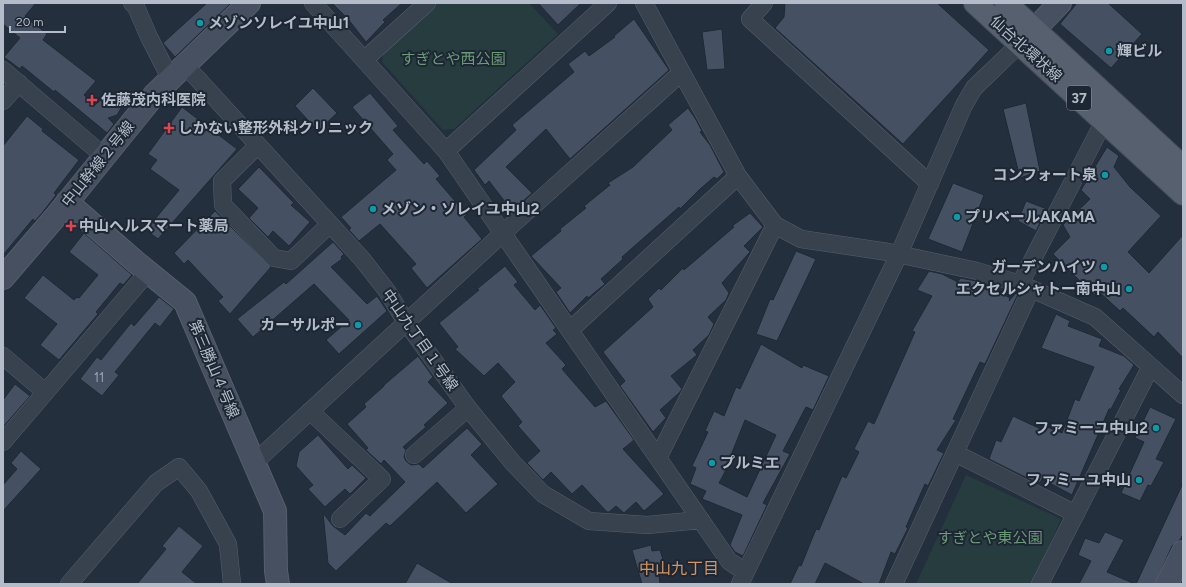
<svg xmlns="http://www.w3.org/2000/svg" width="1186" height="587" font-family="Figtree,'Noto Sans JP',sans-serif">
  <rect width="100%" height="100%" fill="#242f3e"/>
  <path fill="#263c3f" d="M437,3h92l29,31 -104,95 -11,1 -61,-68 2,-14z
    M966,475l95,44 -28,65h-117z"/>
  <path fill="#455162" stroke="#1f2835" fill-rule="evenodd" d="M3,3h33l-11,13 22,18 -4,6 53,41 -12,14 11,10 15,-14 14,12 -7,12 -9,3 6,6 -7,9 -52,-43 -1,2 -32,-26 -2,3 -16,-12 16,-19 -17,-14z
    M207,3h24l-56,54 -12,-14z
    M332,3h70l-19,17 2,2 -19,20 -18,-23z
    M538,3h43l-23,22z
    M785,3h152l52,47 -86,94 -128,-116 9,-11z
    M1077,3h31l34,31 -31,34 -51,-44z
    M634,19l35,51 -99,89 -24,-30 -40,38 26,26 -20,18 -23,-30 -4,4 -11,-15 42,-40 -4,-5 62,-53 -6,-8 17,-13 4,5 26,-19 -1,-1z
    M722,29l3,40 -18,1 -5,-38z
    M313,88l24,25 -19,18 -23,-25z
    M370,93l28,33 -5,4 31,34 3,-3 13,15 -4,3 31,36 -3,2 18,22 -55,49 -16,-20 5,-4 -36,-40 -21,17 -10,-11 2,-2 -10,-11 55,-47 -9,-10 6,-6 -41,-47z
    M1026,103l14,68 -20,7 -17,-69z
    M182,107l55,42 -79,90 -12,-9 33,-40 -29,-21 7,-9 -9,-6z
    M688,108l7,10 7,13 -2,1 10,13 14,27 -7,7 -3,-2 -15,13 -19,19 -1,-2 -57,50 1,2 -22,20 4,5 -17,14 -1,-2 -17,17 -14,-21 5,-4 -30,-32 30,-25 -1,-2 26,-21 -2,-2 26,-21 -2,-2 25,-16 39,-37 -4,-5z
    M27,116l16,13 -1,2 37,29 -25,33 2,2 -14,18 -7,8 -2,-2 -30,36v-109z
    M1107,147l12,9 -5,11 16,20 31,29 -33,36 21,21 34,-38v123l-25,-26 -4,5 -31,-29 -3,3 -22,-20 -4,4 -41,-41 17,-17 -7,-12 27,-26 -9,-9z
    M259,167l35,36 -3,2 19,17 -21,24 -16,-15 -5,6 -19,-19 9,-10 -20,-19z
    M953,183l31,12 -22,57 -34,-13z
    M1026,201l21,8 -11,22 -18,-10z
    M215,211l56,56 -41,47 -12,-13 5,-4 -35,-37 -4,4 -10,-11z
    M750,213l13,14 -19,19 6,6 -28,31 7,10 -3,7 -18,17 6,7 -5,11 -16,15 4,5 -26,21 11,13 -3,4 -19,17 6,8 -13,14 -33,-46 5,-5 -22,-29 50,-45 -5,-8 11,-11 2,2 22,-22 1,2 50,-43 -2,-1z
    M84,233l48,42 -9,10 -3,-2 -24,29 2,2 -39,46 -19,-15 17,-21 -33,-26 19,-23 31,25 3,-3 2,1 19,-23 -29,-23z
    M333,242l11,12 -3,3 1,2 -11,8 36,37 10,-8 10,15 -48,43 -13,-14 23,-20 -35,-36 -61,53 -16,-18 47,-37 2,2z
    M796,251l20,8 -39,82 -21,-7 14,-35 3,1z
    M505,266l13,16 -4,3 21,25 5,-5 16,23 -3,2 4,4 -11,9 20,22 -4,4 33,38 11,-6 28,39 -11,9 41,45 -20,17 -8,-9 -12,11 -8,-7 -7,6h-2l-25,-27 -10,9 -21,-22 -8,8 -16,-17 13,-12 -22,-25 4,-4 -21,-26 14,-14 -17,-19 -14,13 -29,-27 3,-2 -19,-24 40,-33 -2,-1z
    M929,271l13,3 16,8 2,-4 16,3 34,17 -1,3 7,-8 2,1 -33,70 -5,-2 -27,57 3,1 -19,30 7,3 -16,33 -3,-2 -19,43 2,1 -13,26 -4,-2 -12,32h-15l-39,-21 -10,21h-25l9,-19 2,1 15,-37 3,1 23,-54 4,2 13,-26 -5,-3 14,-28 6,3 41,-92 -3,-1 20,-35 -15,-6z
    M159,297l15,12 -14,18 -5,-4 -40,49 4,3 -17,21 -22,-17 17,-22 4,3 30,-37 3,3z
    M1056,314l14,7 -2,5 34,13 -3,7 25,10 10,9 -15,24 2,1 -10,19h-2l-37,86 -30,-16 -2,4 -11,-4 -40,-20 7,-19 5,2 12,-26 32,15 2,-4 15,6 13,-34 4,2 15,-34 -53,-19z
    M761,344l41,24 1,-3 26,11 -16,34 -7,-3 -23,44 7,3 -27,49 4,2 -24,51 -8,-4 -5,-7 12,-30 -40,-16 4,-8 -16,-7 6,-16 -4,-2 16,-34 -3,-1 9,-20 10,5 12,-29 4,2zM745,420l31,15 -29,62 -28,-14 13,-24 -2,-1z
    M418,356l15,21 -5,5 20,21 -24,22 2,2 -23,20 3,3 -2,7 2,4 5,4 8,-1 4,4 44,-40 15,16 -11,11 27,29 -32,29 -29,-31 -47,44 -4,-3 -50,48 -8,-8 -5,-50 10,13 12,9 21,-22 4,3 35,-34 -21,-22 -3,4 -15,-14 2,-2 -21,-24 19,-17 -2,-3 20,-18v-1z
    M15,384l15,12 -27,31v-27z
    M1150,407l26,12 -20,40 8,3 -13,24 -3,-1 -8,16 -19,-8 23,-51 -9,-4z
    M318,435l30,34 4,-4 14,13 -16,16 -5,-5 -20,18 -17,-18 5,-4 -17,-19 3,-14z
    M21,451l20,18 -38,42v-26l14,-16 -6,-6z
    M1183,483v51l-3,6 -8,6 -17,38h-19z
    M179,526l24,20 -21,26 15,12h-60l29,-35 -4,-3z
    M1105,532l19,8 -17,32 28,12h-56l12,-23 -13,-6 7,-17 14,5z
    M651,545l1,6 8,-1 7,22 -8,2 1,10h-18l-10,-34z
    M417,563l36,21h-48z"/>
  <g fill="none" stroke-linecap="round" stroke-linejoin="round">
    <g stroke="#565f6c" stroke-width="18">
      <path id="street" d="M132,3l4,4 13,30 21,41
        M313,3l133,148 283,410 16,11
        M644,3l94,173 37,49 26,14 87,13 89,19 43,13 75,33 88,78
        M764,3l-14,16 180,165
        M364,60l63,-57
        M185,65l177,194 25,32 19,31 62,86 45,55 30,31 46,27 58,4 54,-5
        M3,70l102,87
        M3,101l16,-18
        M258,145l-36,36 1,24 51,53 17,3 39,-37
        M446,151l162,-148
        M1020,284l84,-163
        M570,330l168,-154
        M3,356l42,36
        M310,411l72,68 -42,40
        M3,442l145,-170
        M955,453l121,61
        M414,455l54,-47
        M658,458l117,-233
        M254,463l249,-230 178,-160
        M69,584l87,-101 23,-16 20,24 29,53 4,40
        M740,584l159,-330 65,-149 10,-17 54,-52
        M894,584l137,-295
        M1040,584l110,-216"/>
    </g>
    <g stroke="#565f6c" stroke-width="24">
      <path id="secondary" d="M1034,30l26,-27
        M67,202l70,61 48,39 90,209 1,60 2,13
        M3,278l54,-63 98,-121 94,-91
        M1167,584l16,-32"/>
    </g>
    <g stroke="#414a57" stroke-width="24">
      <path id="primary" d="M975,3l208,191
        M1006,3l177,164"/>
    </g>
    <use href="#street" stroke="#38414e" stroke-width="17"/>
    <use href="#secondary" stroke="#465061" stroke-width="22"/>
    <use href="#primary" stroke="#56606e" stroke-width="22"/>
  </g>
  <g fill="#0f9aa8" stroke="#1d2633" stroke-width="1.5">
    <circle cx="200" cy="23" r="4"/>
    <circle cx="1109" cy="51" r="4"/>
    <circle cx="1105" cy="175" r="4"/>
    <circle cx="373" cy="209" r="4"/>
    <circle cx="957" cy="217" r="4"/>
    <circle cx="1104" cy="267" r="4"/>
    <circle cx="1129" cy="289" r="4"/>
    <circle cx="358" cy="325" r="4"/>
    <circle cx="1156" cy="428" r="4"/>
    <circle cx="712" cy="463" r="4"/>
    <circle cx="1139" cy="480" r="4"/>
  </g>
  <g fill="#e0444e" stroke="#1d2633" stroke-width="1.5">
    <path d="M90 94h4v4h4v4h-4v4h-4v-4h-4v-4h4z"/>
    <path d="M167 122h4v4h4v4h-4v4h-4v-4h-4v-4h4z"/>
    <path d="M69 220h4v4h4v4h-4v4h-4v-4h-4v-4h4z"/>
  </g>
  <g text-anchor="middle" stroke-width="4" stroke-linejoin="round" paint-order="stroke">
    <g font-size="13" fill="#98a1af">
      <text x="99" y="382">11</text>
    </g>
    <rect fill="#1d2633" stroke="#878f9c" stroke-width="1" x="1067" y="86" width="24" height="24" rx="3"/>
    <g font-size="14" font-weight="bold" fill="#b4bcc9">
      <text x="1079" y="103">37</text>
    </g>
    <g font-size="15" font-weight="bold" fill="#b4bcc9" stroke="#1d2633" text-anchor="start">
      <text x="208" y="28">メゾンソレイユ中山1</text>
      <text x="1117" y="56">輝ビル</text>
      <text x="101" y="105">佐藤茂内科医院</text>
      <text x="178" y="133">しかない整形外科クリニック</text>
      <text x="1097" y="180" text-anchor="end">コンフォート泉</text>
      <text x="381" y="214">メゾン・ソレイユ中山2</text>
      <text x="965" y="222">プリベールAKAMA</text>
      <text x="79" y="231">中山ヘルスマート薬局</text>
      <text x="1096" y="272" text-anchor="end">ガーデンハイツ</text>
      <text x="1121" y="294" text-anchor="end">エクセルシャトー南中山</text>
      <text x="350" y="330" text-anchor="end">カーサルポー</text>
      <text x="1148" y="433" text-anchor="end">ファミーユ中山2</text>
      <text x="720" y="468">プルミエ</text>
      <text x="1131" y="485" text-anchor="end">ファミーユ中山</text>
    </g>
    <g font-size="15" fill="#b4bcc9" stroke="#1d2633">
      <text transform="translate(1026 49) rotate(42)" y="5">仙台北環状線</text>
      <text transform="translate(98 164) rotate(-51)" y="5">中山幹線２号線</text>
      <text transform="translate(420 340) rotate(55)" y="5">中山九丁目１号線</text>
      <text transform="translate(214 369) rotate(67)" y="5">第三勝山４号線</text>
    </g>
    <g font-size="15" fill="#6b9a76" stroke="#1d2633">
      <text x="453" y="64">すぎとや西公園</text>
      <text x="990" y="543">すぎとや東公園</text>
    </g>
    <g font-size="16" fill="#d59563" stroke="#1d2633">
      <text x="679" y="574">中山九丁目</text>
    </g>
  </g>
  <rect width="1186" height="587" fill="none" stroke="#b4bcc9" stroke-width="8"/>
  <path d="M10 26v6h55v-6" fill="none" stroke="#b4bcc9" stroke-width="2"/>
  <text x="16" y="26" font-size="12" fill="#b4bcc9" stroke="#1d2633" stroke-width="3" paint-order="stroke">20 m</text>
</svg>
